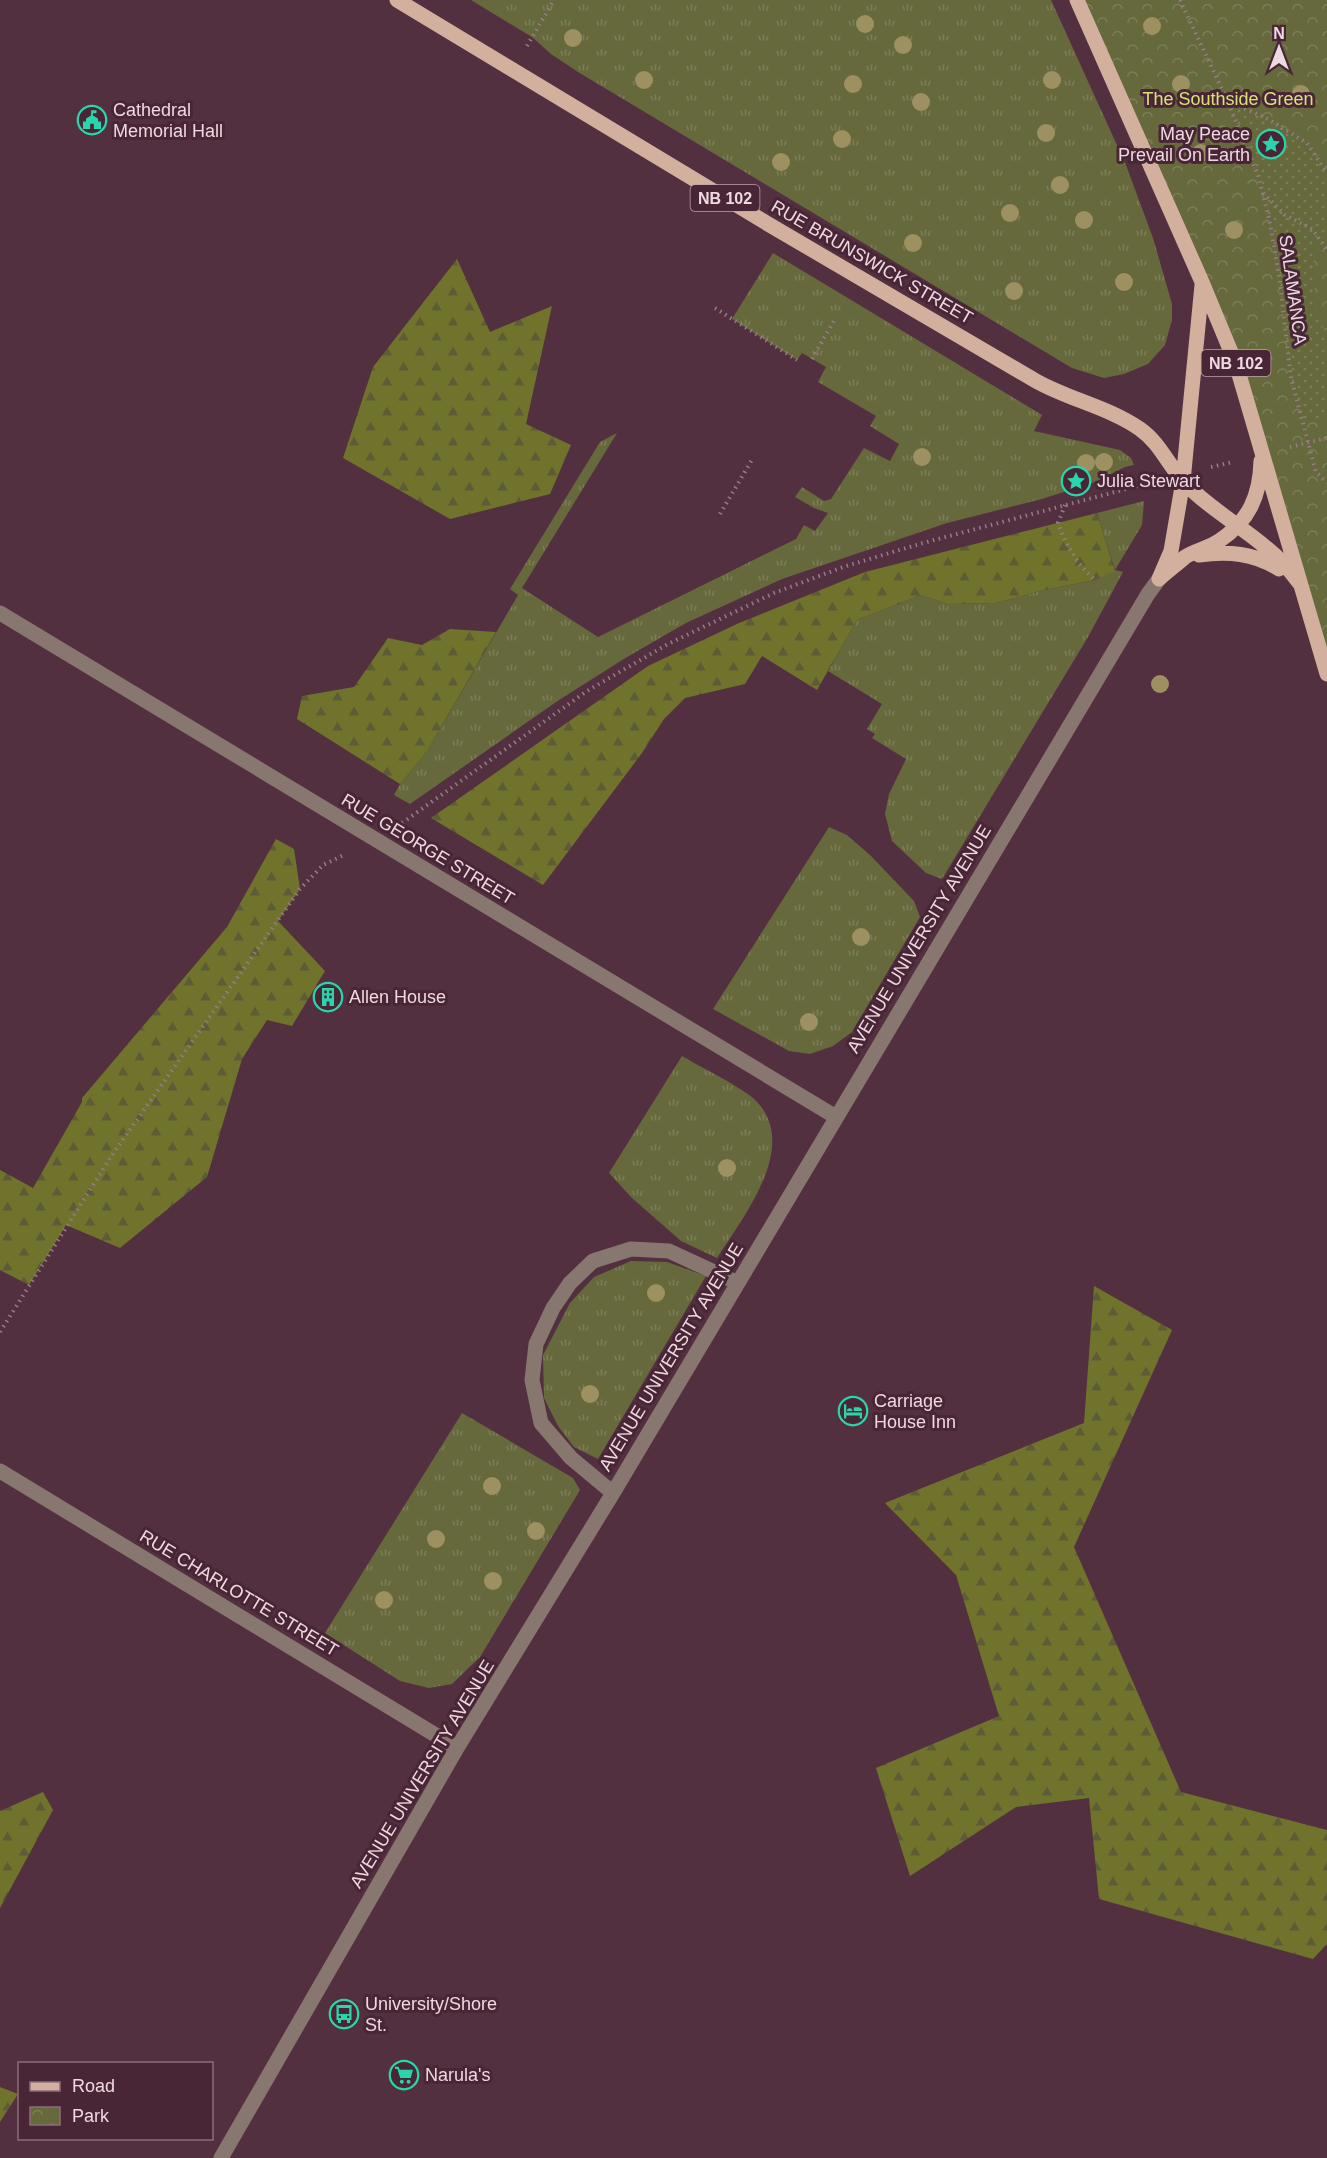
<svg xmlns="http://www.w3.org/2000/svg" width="1327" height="2158" font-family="Arial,sans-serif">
  <defs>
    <pattern id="grass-tufts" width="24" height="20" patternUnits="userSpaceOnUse" patternTransform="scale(1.5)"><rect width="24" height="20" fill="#66693c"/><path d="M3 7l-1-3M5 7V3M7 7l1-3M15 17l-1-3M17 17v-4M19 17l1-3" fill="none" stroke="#7c7e58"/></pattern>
    <pattern id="forest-firs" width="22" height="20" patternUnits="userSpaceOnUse" patternTransform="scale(1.5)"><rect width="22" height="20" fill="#6f732b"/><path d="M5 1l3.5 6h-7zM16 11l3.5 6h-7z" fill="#5d5c36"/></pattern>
    <pattern id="park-crowns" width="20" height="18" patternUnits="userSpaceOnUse" patternTransform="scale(1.5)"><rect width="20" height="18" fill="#66693c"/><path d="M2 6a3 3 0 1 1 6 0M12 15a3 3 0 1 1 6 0" fill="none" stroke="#7c7e58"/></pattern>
    <pattern id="garden-dots" width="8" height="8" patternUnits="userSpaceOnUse" patternTransform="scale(1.5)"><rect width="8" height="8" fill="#66693c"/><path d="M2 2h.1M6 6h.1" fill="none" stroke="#7c7e58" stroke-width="1.8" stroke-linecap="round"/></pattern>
  </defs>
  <rect width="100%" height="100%" fill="#533040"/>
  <path fill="url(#grass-tufts)" d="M471,0h580l75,165 27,73 19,66v16l-7,25 -17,19 -24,10 -20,4 -32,-10 -494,-296 -27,-18 -19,-17z
    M773,253l269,162 -8,16 86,19 11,8 3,7 -9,2 -30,15 -53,17 -95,24 -165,56 -96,44 -59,34 -68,43 -149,104 -16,-9 6,-11 26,-31 92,-158 -8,-6 90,-147 17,-9 -95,155 76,49 198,-98 8,-14 11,6 13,-18 -14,-5 -19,-11 7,-10 22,14 7,-2 33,-51 26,13 9,-17 -29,-18 6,-10 -58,-34 8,-15 -24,-14 -5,7 -65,-41z
    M1144,501l-2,24 -27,45 8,2 -35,65 -146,242 -16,-6 -34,-32 -7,-27 4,-20 17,-35 -34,-21 3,-4 -8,-5 15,-25 -54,-33 29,-51 64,-25 26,9 50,-1 47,-13 51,-10 20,-10 -18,-57z
    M829,827l18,8 24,21 43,45 6,16 -68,115 -19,14 -23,8 -21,-3 -76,-42z
    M682,1056c20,12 54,28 71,42 50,45 -10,119 -36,160l-36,-17 -49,-43 -23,-25z
    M631,1261l36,1 39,14 -108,183 -24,-12 -16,-21 -14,-28 -1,-43 27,-52 24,-26z
    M462,1413l111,65 7,12 -100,167 -28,27 -23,4 -29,-7 -75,-48z"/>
  <path fill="url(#forest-firs)" d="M457,259l33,73 62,-26 -26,118 45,21 -21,49 -100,25 -107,-61 30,-91z
    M1097,513l18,58 -20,9 -51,10 -47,13 -50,1 -26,-9 -64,25 -40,70 -55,-34 -17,28 -60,14 -21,21 -22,34 -99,132 -112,-67 217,-152 91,-43 126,-51z
    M450,629l46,3 -70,121 -26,31 -103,-65 5,-23 52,-9 34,-49 34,7z
    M276,839l18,10 6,40 -22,32 47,50 -33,55 -25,-6 -25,39 -35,118 -87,71 -54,-23 -37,60 -29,-15v-100l33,18 49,-86v-4l145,-171z
    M1094,1286l78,44 -98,217 107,245 146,38v114l-14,15 -214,-60 -10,-101 -73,9 -106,69 -34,-108 123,-52 -43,-141 -71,-72 199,-80z
    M43,1792l10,18 -53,98v-97z
    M0,2087l18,7 -18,28z"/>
  <path fill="url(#park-crowns)" d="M1076,0h251v674l-91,-310z"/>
  <path fill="url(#garden-dots)" d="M1227,100l41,19 39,24 20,28v61l-14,4 2,70 12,33v78l-25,6 -11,-45 -12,-103 -10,-57 -11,-43z"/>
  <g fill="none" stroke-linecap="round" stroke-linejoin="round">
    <path stroke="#987b88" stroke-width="4" stroke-dasharray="1.5 4.5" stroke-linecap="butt" d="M1180,0l47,100 31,75 11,43 10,57 12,103 25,94 11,11
      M527,46l27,-46
      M1228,101l40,18 39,24 20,30
      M1263,193l22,22 27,14 15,20
      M715,308l82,52
      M812,359l23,-40
      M1290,447l37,-9
      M1211,467l22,-5
      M1065,505l-7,18c8,22 19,41 37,57
      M720,514l33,-56
      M402,823l185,-132 81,-47 106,-51 69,-26 80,-24 226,-60
      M0,1332l112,-177 188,-266 23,-24 23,-11"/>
    <path stroke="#88776e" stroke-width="15" d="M0,613l836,504
      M0,1471l457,277
      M613,1493l-42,-35 -30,-35 -9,-43 4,-36 17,-36 17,-25 23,-22 38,-12 38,2 69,32
      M221,2158l236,-410 156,-255 535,-899 11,-15"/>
    <path stroke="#d2b09d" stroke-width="15" d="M397,0l371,224 268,157c34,19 72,26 104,48 20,14 28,36 44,53 28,30 67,49 96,78 8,7 14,17 21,25
      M1077,0l125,282 34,82 91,310
      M1199,555c29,-4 55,-2 80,14
      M1160,578c8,-7 17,-14 25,-21 11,-7 24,-9 34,-16 30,-20 41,-45 42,-80
      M1159,579l12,-28 12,-70 19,-196"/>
  </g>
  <g fill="#9d9161">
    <circle cx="865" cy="24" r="9"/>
    <circle cx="1152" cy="26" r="9"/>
    <circle cx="573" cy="38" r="9"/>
    <circle cx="903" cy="45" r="9"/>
    <circle cx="644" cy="80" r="9"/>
    <circle cx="1052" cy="80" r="9"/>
    <circle cx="853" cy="84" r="9"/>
    <circle cx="1181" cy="84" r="9"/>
    <circle cx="1301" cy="94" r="9"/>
    <circle cx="921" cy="102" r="9"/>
    <circle cx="1046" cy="133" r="9"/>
    <circle cx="842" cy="139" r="9"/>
    <circle cx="1201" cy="153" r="9"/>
    <circle cx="781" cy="162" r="9"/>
    <circle cx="1060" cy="185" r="9"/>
    <circle cx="1010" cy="213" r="9"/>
    <circle cx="1084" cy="220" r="9"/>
    <circle cx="1234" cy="230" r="9"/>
    <circle cx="913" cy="243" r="9"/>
    <circle cx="1124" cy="282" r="9"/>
    <circle cx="1014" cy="291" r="9"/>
    <circle cx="922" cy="457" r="9"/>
    <circle cx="1104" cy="462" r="9"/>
    <circle cx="1086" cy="463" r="9"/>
    <circle cx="1160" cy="684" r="9"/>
    <circle cx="861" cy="937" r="9"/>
    <circle cx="809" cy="1022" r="9"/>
    <circle cx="727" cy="1168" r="9"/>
    <circle cx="656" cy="1293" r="9"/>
    <circle cx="590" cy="1394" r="9"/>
    <circle cx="492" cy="1486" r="9"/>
    <circle cx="536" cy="1531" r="9"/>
    <circle cx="436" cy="1539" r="9"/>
    <circle cx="493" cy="1581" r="9"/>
    <circle cx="384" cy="1600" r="9"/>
  </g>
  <defs>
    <g id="civic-ring" transform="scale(1.5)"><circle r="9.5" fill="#482635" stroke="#2ad5ac" stroke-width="1.5"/><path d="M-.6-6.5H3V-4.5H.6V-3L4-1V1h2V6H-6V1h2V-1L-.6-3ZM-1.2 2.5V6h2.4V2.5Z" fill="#2ad5ac"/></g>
    <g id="sight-ring" transform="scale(1.5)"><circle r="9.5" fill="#482635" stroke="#2ad5ac" stroke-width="1.5"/><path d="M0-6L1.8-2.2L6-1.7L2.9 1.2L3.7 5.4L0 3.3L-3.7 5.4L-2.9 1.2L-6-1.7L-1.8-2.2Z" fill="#2ad5ac"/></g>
    <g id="building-ring" transform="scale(1.5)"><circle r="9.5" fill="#482635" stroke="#2ad5ac" stroke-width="1.5"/><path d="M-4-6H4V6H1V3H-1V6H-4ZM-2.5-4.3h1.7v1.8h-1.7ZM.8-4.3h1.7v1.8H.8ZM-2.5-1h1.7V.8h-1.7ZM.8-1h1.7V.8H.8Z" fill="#2ad5ac"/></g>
    <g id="hotel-ring" transform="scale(1.5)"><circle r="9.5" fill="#482635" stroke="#2ad5ac" stroke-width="1.5"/><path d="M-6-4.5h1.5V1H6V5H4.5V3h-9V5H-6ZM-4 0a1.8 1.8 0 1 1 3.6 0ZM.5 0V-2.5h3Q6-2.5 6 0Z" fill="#2ad5ac"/></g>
    <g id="bus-ring" transform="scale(1.5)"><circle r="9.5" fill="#482635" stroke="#2ad5ac" stroke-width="1.5"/><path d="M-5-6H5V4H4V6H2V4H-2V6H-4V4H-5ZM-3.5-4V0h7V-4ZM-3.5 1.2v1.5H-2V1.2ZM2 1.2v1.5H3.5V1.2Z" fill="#2ad5ac"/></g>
    <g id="supermarket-ring" transform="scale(1.5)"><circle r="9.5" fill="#482635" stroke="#2ad5ac" stroke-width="1.5"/><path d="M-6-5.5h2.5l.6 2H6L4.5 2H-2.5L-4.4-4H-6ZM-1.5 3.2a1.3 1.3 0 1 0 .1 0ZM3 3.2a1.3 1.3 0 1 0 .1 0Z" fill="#2ad5ac"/></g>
  </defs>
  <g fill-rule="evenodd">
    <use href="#civic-ring" x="92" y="120"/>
    <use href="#sight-ring" x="1271" y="144"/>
    <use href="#sight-ring" x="1076" y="481"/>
    <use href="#building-ring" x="328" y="997"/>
    <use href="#hotel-ring" x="853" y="1411"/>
    <use href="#bus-ring" x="344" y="2014"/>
    <use href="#supermarket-ring" x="404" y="2075"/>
  </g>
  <g text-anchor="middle" stroke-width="6" stroke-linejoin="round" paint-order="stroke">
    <g fill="#482635" stroke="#bca3ad" stroke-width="1.5">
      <rect x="690.5" y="185" width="69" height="26" rx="4.5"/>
      <rect x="1201.5" y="350" width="69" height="26" rx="4.5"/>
    </g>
    <g font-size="16" font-weight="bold" fill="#eed8e1">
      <text x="725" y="204">NB 102</text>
      <text x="1236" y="369">NB 102</text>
    </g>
    <g font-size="18" fill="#dae07c" stroke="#482635">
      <text x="1228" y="105">The Southside Green</text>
    </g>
    <g font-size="18" fill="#eed8e1" stroke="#482635" text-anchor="start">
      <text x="113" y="116">Cathedral<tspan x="113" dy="21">Memorial Hall</tspan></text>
      <text x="1250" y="140" text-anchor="end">May Peace<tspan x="1250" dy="21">Prevail On Earth</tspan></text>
      <text x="1097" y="487">Julia Stewart</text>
      <text x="349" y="1003">Allen House</text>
      <text x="874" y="1407">Carriage<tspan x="874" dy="21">House Inn</tspan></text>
      <text x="365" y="2010">University/Shore<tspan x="365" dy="21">St.</tspan></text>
      <text x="425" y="2081">Narula's</text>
    </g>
    <g font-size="18" fill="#eed8e1" stroke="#482635">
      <text transform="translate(872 262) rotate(30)" y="6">RUE BRUNSWICK STREET</text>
      <text transform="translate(1293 290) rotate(82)" y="6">SALAMANCA</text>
      <text transform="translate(428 849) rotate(31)" y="6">RUE GEORGE STREET</text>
      <text transform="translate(919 939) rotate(-59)" y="6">AVENUE UNIVERSITY AVENUE</text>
      <text transform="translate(671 1357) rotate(-59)" y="6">AVENUE UNIVERSITY AVENUE</text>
      <text transform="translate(239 1593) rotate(31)" y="6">RUE CHARLOTTE STREET</text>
      <text transform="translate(422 1774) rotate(-59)" y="6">AVENUE UNIVERSITY AVENUE</text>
    </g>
  </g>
  <rect x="18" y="2062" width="195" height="78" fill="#482635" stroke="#8a6d7a" stroke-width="1.5"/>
  <rect x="30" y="2082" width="30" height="9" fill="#d2b09d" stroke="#8a6d7a" stroke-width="1.5"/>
  <text x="72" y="2092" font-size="18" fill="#eed8e1">Road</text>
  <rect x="30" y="2107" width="30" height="18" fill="url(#park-crowns)" stroke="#8a6d7a" stroke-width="1.5"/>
  <text x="72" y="2122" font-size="18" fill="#eed8e1">Park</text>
  <g transform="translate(1279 48)" stroke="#482635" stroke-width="4.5" paint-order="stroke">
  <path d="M0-4.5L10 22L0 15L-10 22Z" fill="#eed8e1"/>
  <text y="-9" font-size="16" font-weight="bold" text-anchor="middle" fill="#eed8e1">N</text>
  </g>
</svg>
